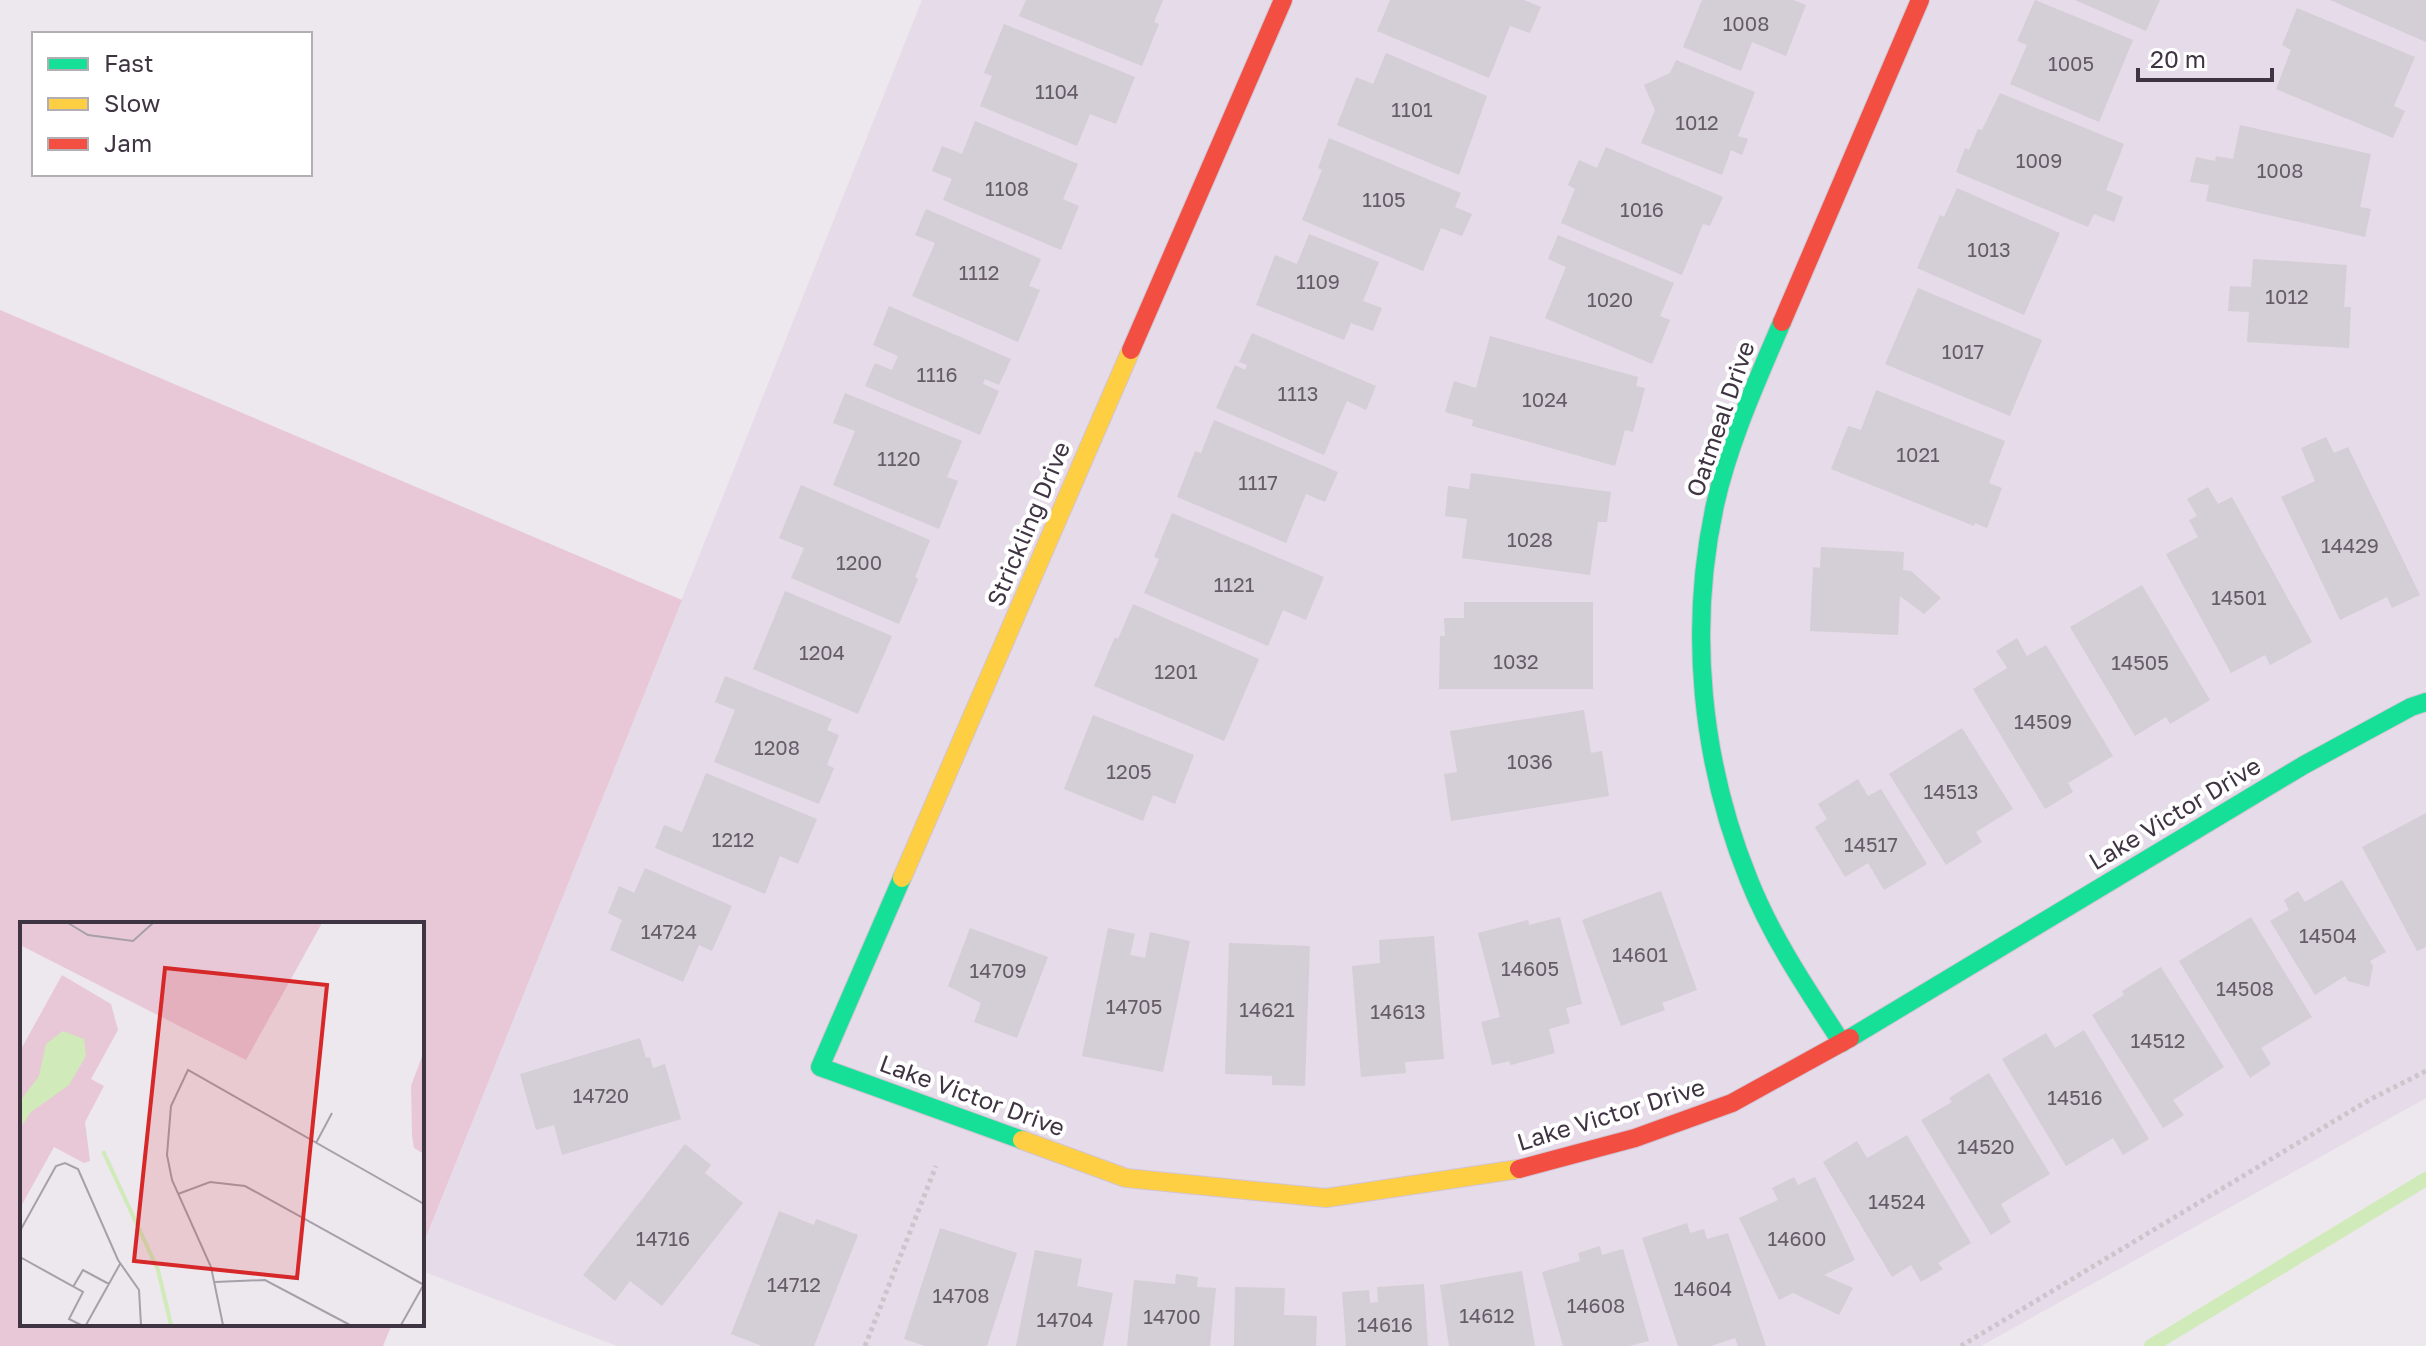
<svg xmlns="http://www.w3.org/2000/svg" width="2426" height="1346" font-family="'Golos Text',sans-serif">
  <rect width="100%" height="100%" fill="#ede7ee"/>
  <path fill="#e6dbe8" d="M922,0h1504v1098l-445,248h-1364l-195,-75v-24z"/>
  <path fill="#e8c8d7" d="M0,310l682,290 -260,647v-323h-400v400h370l-9,22h-383z"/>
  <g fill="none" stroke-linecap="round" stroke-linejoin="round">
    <path stroke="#d0eab9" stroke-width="14" d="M2151,1346l275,-167"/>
  </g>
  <path fill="#d4ced6" d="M1026,0h137l-9,22 5,2 -17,42 -123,-50z
    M1390,0h134l17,7 -11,26 -20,-7 -21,52 -112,-47z
    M1702,0h91l13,5 -20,51 -34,-14 -11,29 -58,-24z
    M2035,0l98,40 -34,82 -89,-38 17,-39 -10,-4z
    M2075,0h85l-14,31z
    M2330,0h96v42z
    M2297,8l118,49 -21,49 11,5 -12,27 -117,-49 15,-39 -9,-5z
    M1004,24l131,53 -19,47 -26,-10 -13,32 -97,-40 12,-30 -8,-3z
    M1386,53l101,43 -28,79 -122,-50 19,-48 17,7z
    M1676,60l79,32 -17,44 10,3 -6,16 -11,-5 -9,25 -81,-32 14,-33 -11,-25 26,-12z
    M2000,93l124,51 -18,46 17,7 -9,25 -20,-8 -6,13 -132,-55 9,-24 4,2 9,-21 4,1z
    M975,121l103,43 -15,35 16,7 -18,44 -118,-50 9,-21 -20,-8 10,-25 20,8z
    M2240,125l131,29 -11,53 11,2 -6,28 -159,-36 3,-16 -19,-3 6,-25 19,4 1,-5 17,3z
    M1329,138l132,55 -6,14 17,7 -10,22 -21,-8 -18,43 -121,-51 20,-50 -4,-2z
    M1606,147l117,50 -13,29 -7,-2 -21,51 -121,-52 14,-34 -7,-4 11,-25 18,8z
    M1957,188l103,45 -36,82 -107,-47 23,-53 4,2z
    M926,209l115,50 -12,27 11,4 -22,52 -106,-46 23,-53 -20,-8z
    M1309,234l70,28 -16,39 19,7 -9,23 -22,-8 -7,17 -88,-35 19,-50 22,9z
    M1558,235l116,48 -14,33 10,4 -18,44 -107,-46 21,-51 -18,-8z
    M2253,259l94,6 -3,42h7l-2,41 -102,-6 2,-30 -21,-1 2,-25 21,1z
    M1918,288l124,52 -32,76 -125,-52z
    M889,306l122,53 -12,26 -14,-6 -2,5 16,7 -19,44 -115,-49 10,-23 17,7 6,-14 -25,-11z
    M1252,333l124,53 -10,24 -19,-9 -23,54 -108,-47 19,-43 10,5 2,-5 -8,-3z
    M1490,336l148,41 -2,9 9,2 -12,44 -8,-2 -10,36 -143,-40 1,-6 -28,-8 9,-31 22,7z
    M1876,390l129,51 -16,42 13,5 -15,40 -12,-5 -1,3 -143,-57 17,-43 13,4z
    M845,393l117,48 -15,36 11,4 -19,48 -106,-44 22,-54 -22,-8z
    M1214,420l124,52 -13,30 -19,-8 -20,49 -109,-46 18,-46 6,2z
    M2326,437l8,16 14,-6 72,148 -28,13 -5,-11 -47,23 -59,-123 34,-16 -14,-33z
    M1471,473l140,19 -4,30h-9l-8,53 -128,-17 5,-39 -22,-3 3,-30 21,3z
    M801,485l129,55 -15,37 3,2 -19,45 -108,-46 13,-30 -25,-10z
    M2208,487l10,17 14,-7 80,145 -42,23 -5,-10 -34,18 -65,-119 32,-17 -9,-17 8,-4 -10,-17z
    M1172,513l152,64 -18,43 -23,-10 -15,36 -124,-53 15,-34 -5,-2z
    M1821,547l83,5 -1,18 8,1 30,27 -17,16 -24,-18 -2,39 -88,-4 3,-64 7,1z
    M2142,585l68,115 -40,24 -4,-7 -31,19 -65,-109z
    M785,591l107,45 -34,78 -105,-45z
    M1464,602h129v87h-154l1,-53h5l-1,-18h20z
    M1133,604l126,55 -35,82 -130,-55 21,-49 3,2z
    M2017,638l10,18 19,-11 67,111 -45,27 5,9 -28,17 -72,-120 34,-21 -11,-17z
    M725,676l107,43 -5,11 12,5 -12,30 7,3 -15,36 -105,-42 21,-52 -20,-8z
    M1584,710l7,43 11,-2 7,45 -158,25 -7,-47 13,-2 -7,-41z
    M1093,715l101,40 -19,49 -22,-9 -10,26 -79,-32z
    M1962,728l51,81 -37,23 6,10 -36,23 -57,-91z
    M706,773l111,46 -19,45 -18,-8 -15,38 -110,-46 9,-23 18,7z
    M1858,779l10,17 13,-7 46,75 -43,26 -16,-27 -23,14 -30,-50 12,-8 -9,-15z
    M2426,813v134l-9,4 -55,-104z
    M645,868l87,38 -20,45 -13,-6 -16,37 -73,-32 12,-30 -14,-7 11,-27 15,7z
    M2342,880l44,72 -16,9 3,5 -4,21 -21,-6 -3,-5 -30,19 -45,-74 19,-11 -5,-10 14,-9 7,11z
    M1661,891l36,99 -35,13 3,7 -44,16 -39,-106z
    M1560,917l22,87 -16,4 4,15 -21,6 6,24 -44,12 -2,-4 -17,4 -11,-43 19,-5 -22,-84 50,-13 1,5z
    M2251,917l61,100 -51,31 10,16 -21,14 -71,-117z
    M970,928l78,29 -31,81 -43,-16 7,-19 -33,-17z
    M1108,928l27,6 -5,21 15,3 5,-26 40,9 -27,131 -81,-16z
    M1434,936l10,123 -39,3 1,11 -45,4 -9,-111 28,-3 -1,-23z
    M1229,943l81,3 -5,140 -33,-1v-9l-47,-2z
    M2161,967l63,100 -51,33 11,15 -21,13 -71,-113 32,-20 -2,-4z
    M2084,1030l65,109 -26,16 -10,-17 -47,28 -64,-107 44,-26 9,15z
    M640,1038l6,20 4,-1 3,11 12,-4 16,55 -119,36 -8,-30 -18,5 -16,-56z
    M1989,1073l61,101 -49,30 10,18 -20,13 -70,-115 31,-18 -3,-4z
    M1907,1135l64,108 -33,20 5,6 -22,13 -10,-17 -19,12 -69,-115 34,-21 10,17z
    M685,1144l26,21 -6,8 38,30 -81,103 -32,-25 -15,20 -32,-26z
    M1794,1177l4,8 17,-8 40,83 -31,15 29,13 -14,27 -46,-22 -14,7 -40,-82 39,-18 -6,-12z
    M779,1211l35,14 2,-6 42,16 -44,111h-52l-31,-12z
    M1687,1223l3,10 14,-4 3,10 21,-6 38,113h-28l-3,-8 -24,8h-33l-36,-108z
    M940,1228l77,25 -30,93h-62l-21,-7z
    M1600,1246l2,9 21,-6 26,92 -20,5h-66l-21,-74 38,-11 -2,-8z
    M1035,1250l47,9 -5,27 36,7 -10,53h-87z
    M1522,1271l13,75h-86l-9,-61z
    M1176,1274l22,3 -1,10 19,1 -6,58h-83l7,-66 41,4z
    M1424,1284l4,62h-82l-4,-54 27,-2 1,13 8,-1 -1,-15z
    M1235,1287l50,1 -1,27 33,1 -1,30h-82z"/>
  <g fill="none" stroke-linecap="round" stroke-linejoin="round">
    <g stroke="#d1c4d3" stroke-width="20">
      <path id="fast" d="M1782,322c-25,59 -53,120 -67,183 -27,124 -14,257 34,375 23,58 59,111 93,163
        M902,878l-82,189 202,73
        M1850,1038l454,-273 107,-58 15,-5"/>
    </g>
    <g stroke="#d1c4d3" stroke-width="20">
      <path id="slow" d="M902,878l229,-528
        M1022,1140l104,38 200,20 193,-29"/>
    </g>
    <g stroke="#d1c4d3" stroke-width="20">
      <path id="jam" d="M1782,322l138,-322
        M1131,350l152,-350
        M1519,1169l116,-31 97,-35 118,-65"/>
    </g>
    <path stroke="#cac6cb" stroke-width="5" stroke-dasharray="4 4" stroke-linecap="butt" d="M865,1346l71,-180
      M1961,1346l408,-246 57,-29"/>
    <use href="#fast" stroke="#16e098" stroke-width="18"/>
    <use href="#slow" stroke="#ffcf43" stroke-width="18"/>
    <use href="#jam" stroke="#f24e42" stroke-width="18"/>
  </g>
  <g text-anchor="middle" stroke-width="8" stroke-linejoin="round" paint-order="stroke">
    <g font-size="20" fill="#665c68">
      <text x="1746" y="31">1008</text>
      <text x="2071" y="71">1005</text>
      <text x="1057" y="99">1104</text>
      <text x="1412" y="117">1101</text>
      <text x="1697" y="130">1012</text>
      <text x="2039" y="168">1009</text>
      <text x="2280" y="178">1008</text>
      <text x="1007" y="196">1108</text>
      <text x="1384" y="207">1105</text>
      <text x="1642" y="217">1016</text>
      <text x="1989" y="257">1013</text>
      <text x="979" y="280">1112</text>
      <text x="1318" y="289">1109</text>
      <text x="2287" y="304">1012</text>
      <text x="1610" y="307">1020</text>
      <text x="1963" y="359">1017</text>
      <text x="937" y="382">1116</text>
      <text x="1298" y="401">1113</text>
      <text x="1545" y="407">1024</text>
      <text x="1918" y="462">1021</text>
      <text x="899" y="466">1120</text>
      <text x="1258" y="490">1117</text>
      <text x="1530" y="547">1028</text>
      <text x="2350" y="553">14429</text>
      <text x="859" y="570">1200</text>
      <text x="1234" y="592">1121</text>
      <text x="2239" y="605">14501</text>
      <text x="822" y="660">1204</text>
      <text x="1516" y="669">1032</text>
      <text x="2140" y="670">14505</text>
      <text x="1176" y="679">1201</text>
      <text x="2043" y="729">14509</text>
      <text x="777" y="755">1208</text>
      <text x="1530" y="769">1036</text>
      <text x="1129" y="779">1205</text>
      <text x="1951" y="799">14513</text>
      <text x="733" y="847">1212</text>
      <text x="1871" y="852">14517</text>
      <text x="669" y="939">14724</text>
      <text x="2328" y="943">14504</text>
      <text x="1640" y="962">14601</text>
      <text x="1530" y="976">14605</text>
      <text x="998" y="978">14709</text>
      <text x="2245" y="996">14508</text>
      <text x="1134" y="1014">14705</text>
      <text x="1267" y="1017">14621</text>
      <text x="1398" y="1019">14613</text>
      <text x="2158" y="1048">14512</text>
      <text x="601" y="1103">14720</text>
      <text x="2075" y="1105">14516</text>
      <text x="1986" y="1154">14520</text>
      <text x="1897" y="1209">14524</text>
      <text x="663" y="1246">14716</text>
      <text x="1797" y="1246">14600</text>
      <text x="794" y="1292">14712</text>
      <text x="1703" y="1296">14604</text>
      <text x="961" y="1303">14708</text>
      <text x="1596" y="1313">14608</text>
      <text x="1487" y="1323">14612</text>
      <text x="1172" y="1324">14700</text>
      <text x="1065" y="1327">14704</text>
      <text x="1385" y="1332">14616</text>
    </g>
    <g font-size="24" fill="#3f3442" stroke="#fff">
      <text transform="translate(1721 419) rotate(-71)" y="8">Oatmeal Drive</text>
      <text transform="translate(1029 524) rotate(-67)" y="8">Strickling Drive</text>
      <text transform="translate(2175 814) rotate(-31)" y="8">Lake Victor Drive</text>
      <text transform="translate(972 1096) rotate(20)" y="8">Lake Victor Drive</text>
      <text transform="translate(1611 1115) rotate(-17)" y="8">Lake Victor Drive</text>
    </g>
  </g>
  <g transform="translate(20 922)">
    <rect width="404" height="404" fill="#ede7ee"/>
    <path d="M0,1h302l-76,137 -226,-115zM42,53l49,29 7,26 -27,49 13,7 -19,36 5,39 -6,2 -30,-16 -34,61v-157zM404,129v103l-10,-6 -2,-12 -1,-50z" fill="#e8c8d7"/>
    <path d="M43,109l21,8 2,17 -17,29 -38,27 -11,16v-27l19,-25 7,-32z" fill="#d0eab9"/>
    <path fill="none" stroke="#d0eab9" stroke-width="4" d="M83,229l55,119 13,55"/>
    <path fill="none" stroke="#a79fa9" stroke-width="2" d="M48,1l20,12 45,6 20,-18M296,221l16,-30M158,272l32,-12 35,4 179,99M0,309l36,-65 9,-3 13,6 40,91 21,30 2,35M0,335l63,35 -14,27 12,6M195,360l50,-2 85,45M53,365l10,-17 26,14M66,403l34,-61M203,403l-12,-58 -39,-87 -5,-25 4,-49 17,-36 236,134M381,403l23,-41"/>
    <path fill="#d62828" fill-opacity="0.15" stroke="#d62828" stroke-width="4" d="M145,46l162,17 -30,293 -163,-17z"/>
    <rect width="404" height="404" fill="none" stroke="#3f3442" stroke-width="4"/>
  </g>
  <rect x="32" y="32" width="280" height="144" fill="#ffffff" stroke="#b2aeb3" stroke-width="2"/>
  <rect x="48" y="58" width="40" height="12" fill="#16e098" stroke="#b2aeb3" stroke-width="2"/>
  <text x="104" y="72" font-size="24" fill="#3f3442">Fast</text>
  <rect x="48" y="98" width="40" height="12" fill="#ffcf43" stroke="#b2aeb3" stroke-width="2"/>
  <text x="104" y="112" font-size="24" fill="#3f3442">Slow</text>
  <rect x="48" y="138" width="40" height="12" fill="#f24e42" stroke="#b2aeb3" stroke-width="2"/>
  <text x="104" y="152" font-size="24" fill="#3f3442">Jam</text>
  <path d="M2138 68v12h134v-12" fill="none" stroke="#3f3442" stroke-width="4"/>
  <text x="2150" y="68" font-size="24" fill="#3f3442" stroke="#ffffff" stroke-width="6" paint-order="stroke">20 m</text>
</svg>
